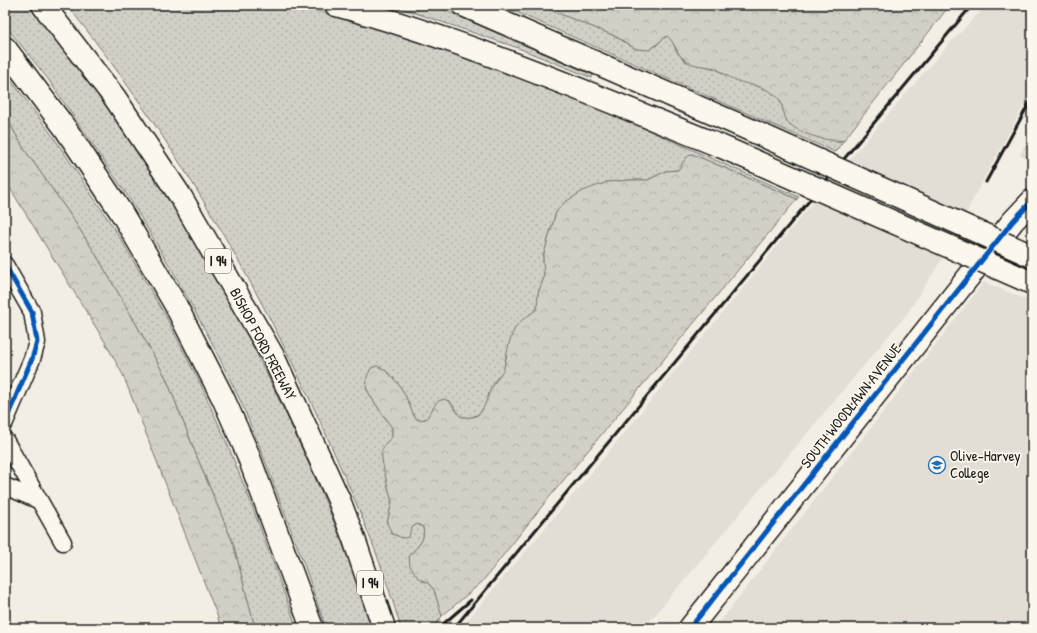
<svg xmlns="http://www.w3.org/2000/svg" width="1037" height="633" font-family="'Patrick Hand',sans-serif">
  <defs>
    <pattern id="industrial-grid" width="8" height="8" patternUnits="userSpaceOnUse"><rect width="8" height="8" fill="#e2ded5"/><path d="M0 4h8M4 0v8" fill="none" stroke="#c1beb6"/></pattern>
    <pattern id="green-dots" width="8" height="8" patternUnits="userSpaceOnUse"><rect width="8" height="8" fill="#d2cfc6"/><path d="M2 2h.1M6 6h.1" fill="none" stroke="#b4b1aa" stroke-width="1.8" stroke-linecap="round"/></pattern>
    <pattern id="forest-crowns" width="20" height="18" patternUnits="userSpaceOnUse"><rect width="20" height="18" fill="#d2cfc6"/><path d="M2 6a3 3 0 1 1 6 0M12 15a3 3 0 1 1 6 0" fill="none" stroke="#b4b1aa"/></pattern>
  </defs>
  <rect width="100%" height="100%" fill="#f2eee4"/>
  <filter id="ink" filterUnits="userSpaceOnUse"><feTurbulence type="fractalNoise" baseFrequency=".025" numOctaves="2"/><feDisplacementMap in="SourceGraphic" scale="8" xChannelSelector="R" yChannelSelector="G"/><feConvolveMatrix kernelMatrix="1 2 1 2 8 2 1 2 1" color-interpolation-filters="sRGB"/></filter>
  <g filter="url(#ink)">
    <path fill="#e2ded5" d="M987,5h45v85l-53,98 -38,73 -35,54 -262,313h-183l117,-139 228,-278 114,-134 28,-32z
      M984,282l48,20v326h-317z"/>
    <path fill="url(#industrial-grid)" d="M1032,132v28l-12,-5z"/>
    <path fill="url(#green-dots)" stroke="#777671" d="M5,5h24l10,12c39,52 80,104 116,159 57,87 105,180 148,275 26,58 51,116 69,177h-46l-21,-61 -46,-122 -18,-43 -31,-63 -35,-64 -44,-74 -83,-122 -43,-54z
      M67,5h230l83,24 112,37 126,51 181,80 -2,2 -105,-45 -14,16 -12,1 -18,9h-18l-23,2 -51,30 -13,45 1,20 -6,17 -1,15 -13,10 -18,36 -2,15 -8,9 -6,12 -4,13 -7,10 -10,4 -10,-2 -9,-15 -24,18 -8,1c-5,-4 -6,-10 -9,-16 -6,-15 -17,-32 -32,-38l-11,21 5,10 21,31v9l-7,7 3,43 4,15 -5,21 24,5 6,-4 6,3c3,13 -5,20 -14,28l10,24 9,4 6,7 8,26 -9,12h-32c-8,-26 -16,-52 -26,-78 -15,-40 -33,-79 -50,-118 -69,-152 -154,-297 -258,-427z
      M392,5h41l160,70 -1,3 -74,-30z
      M500,5h38l77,31 21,13 20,-3 5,-6 6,-4 4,3 6,13 8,9 31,8 9,6 43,15 11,8 8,22 38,18 12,4 7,-2 -9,12z
      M5,72l50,67 64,97 45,77 36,70 27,60 24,60 46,125h-42l-22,-85 -36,-86 -31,-79 -35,-63 -36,-62 -28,-43 -43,-61 -19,-34z"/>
    <path fill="url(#forest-crowns)" stroke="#777671" d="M538,5h412l-106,135c-14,3 -51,-7 -58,-21 -6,-14 -1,-20 -19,-29 -9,-5 -19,-5 -29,-9 -8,-2 -14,-8 -21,-12 -10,-4 -24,-2 -32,-9 -9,-6 -10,-18 -18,-24 -7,4 -11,10 -18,14l-13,-1 -21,-13z
      M5,115l19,34 43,61 28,43 36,62 35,63 31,79 36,86 22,85h-34l-4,-13 -94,-240 -18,-33 -100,-162z
      M692,154l105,45 -250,301 -65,82 -40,34 -8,-26 -6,-7 -9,-4 -9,-13 -1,-11c9,-8 17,-15 14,-28l-6,-3 -6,4 -2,9 -6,1 -11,-4 -5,-11 5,-21 -8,-31 -3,-18 4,-9 7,-7v-9l-21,-31 -5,-10 1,-10 4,-9 6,-2c15,6 26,23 32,38 3,6 3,12 9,16l8,-1 11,-17 6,-3 6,2 11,15c24,6 23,-10 31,-27 3,-6 11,-16 13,-21 3,-13 4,-26 10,-38 4,-9 16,-15 23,-21l1,-15 6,-17 -1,-20 13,-45 9,-10 18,-11 24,-9 23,-2h18l18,-9 12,-1 9,-13z"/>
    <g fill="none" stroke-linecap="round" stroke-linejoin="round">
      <g stroke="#1c1c1c" stroke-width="19">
        <path id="street" d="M5,265l27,47 5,30 -5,17 -27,63
          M5,440l58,102
          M5,486l35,15"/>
      </g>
      <g stroke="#1c1c1c" stroke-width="25">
        <path id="secondary" d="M690,628l323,-407 19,-20"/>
      </g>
      <g stroke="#1c1c1c" stroke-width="25">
        <path id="highway" d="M43,5l72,93 66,99 92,159 66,144 15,39 30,89
          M336,5c132,36 257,90 384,141
          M463,5l274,119
          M5,48l60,80 56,84 54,92 48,94 24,54 65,176"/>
      </g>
      <use href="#street" stroke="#fbf7ec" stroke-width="16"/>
      <use href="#secondary" stroke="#fbf7ec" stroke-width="22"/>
      <use href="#highway" stroke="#fbf7ec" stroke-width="22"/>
      <path stroke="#1c1c1c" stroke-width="3" d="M986,182l46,-84
        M442,625l29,-25
        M454,628l518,-623"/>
      <g stroke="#1c1c1c" stroke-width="25" stroke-linecap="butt">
        <path id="highway-bridge" d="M737,124l295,132
          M720,146l312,137"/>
      </g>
      <use href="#highway-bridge" stroke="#fbf7ec" stroke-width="22"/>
      <g stroke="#fbf7ec" stroke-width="8">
        <path id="cycleway" d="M5,265l27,47 5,30 -5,17 -27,63
          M690,628l323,-407 19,-20"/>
      </g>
      <use href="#cycleway" stroke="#0057b8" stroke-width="5"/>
    </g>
  </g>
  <defs>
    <g id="university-ring" transform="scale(0.9)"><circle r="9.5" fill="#fbf7ec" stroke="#1f6fb2" stroke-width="1.5"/><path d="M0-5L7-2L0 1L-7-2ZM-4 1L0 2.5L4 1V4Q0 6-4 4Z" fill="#1f6fb2"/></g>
  </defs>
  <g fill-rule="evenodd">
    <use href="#university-ring" x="937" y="465"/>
  </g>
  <g text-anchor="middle" stroke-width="3.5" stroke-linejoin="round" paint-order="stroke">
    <g fill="#fbf7ec" stroke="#5f5e5a" stroke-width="1">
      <rect x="205" y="249" width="26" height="24" rx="3"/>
      <rect x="357" y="571" width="26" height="24" rx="3"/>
    </g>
    <g font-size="14" font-weight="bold" fill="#1c1c1c">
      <text x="218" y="266">I 94</text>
      <text x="370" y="588">I 94</text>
    </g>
    <g font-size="15" fill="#1c1c1c" stroke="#fbf7ec">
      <text transform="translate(263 344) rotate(62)" y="5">BISHOP FORD FREEWAY</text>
      <text transform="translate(851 406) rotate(-52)" y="5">SOUTH WOODLAWN AVENUE</text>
    </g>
    <g font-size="15" fill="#1c1c1c" stroke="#fbf7ec" text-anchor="start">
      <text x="950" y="461">Olive-Harvey<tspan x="950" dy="17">College</tspan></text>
    </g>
  </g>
  <rect width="1037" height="633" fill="none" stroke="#fbf7ec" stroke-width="20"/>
  <rect x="10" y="10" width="1017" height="613" fill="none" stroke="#1c1c1c" stroke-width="1.5" filter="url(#ink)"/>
</svg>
